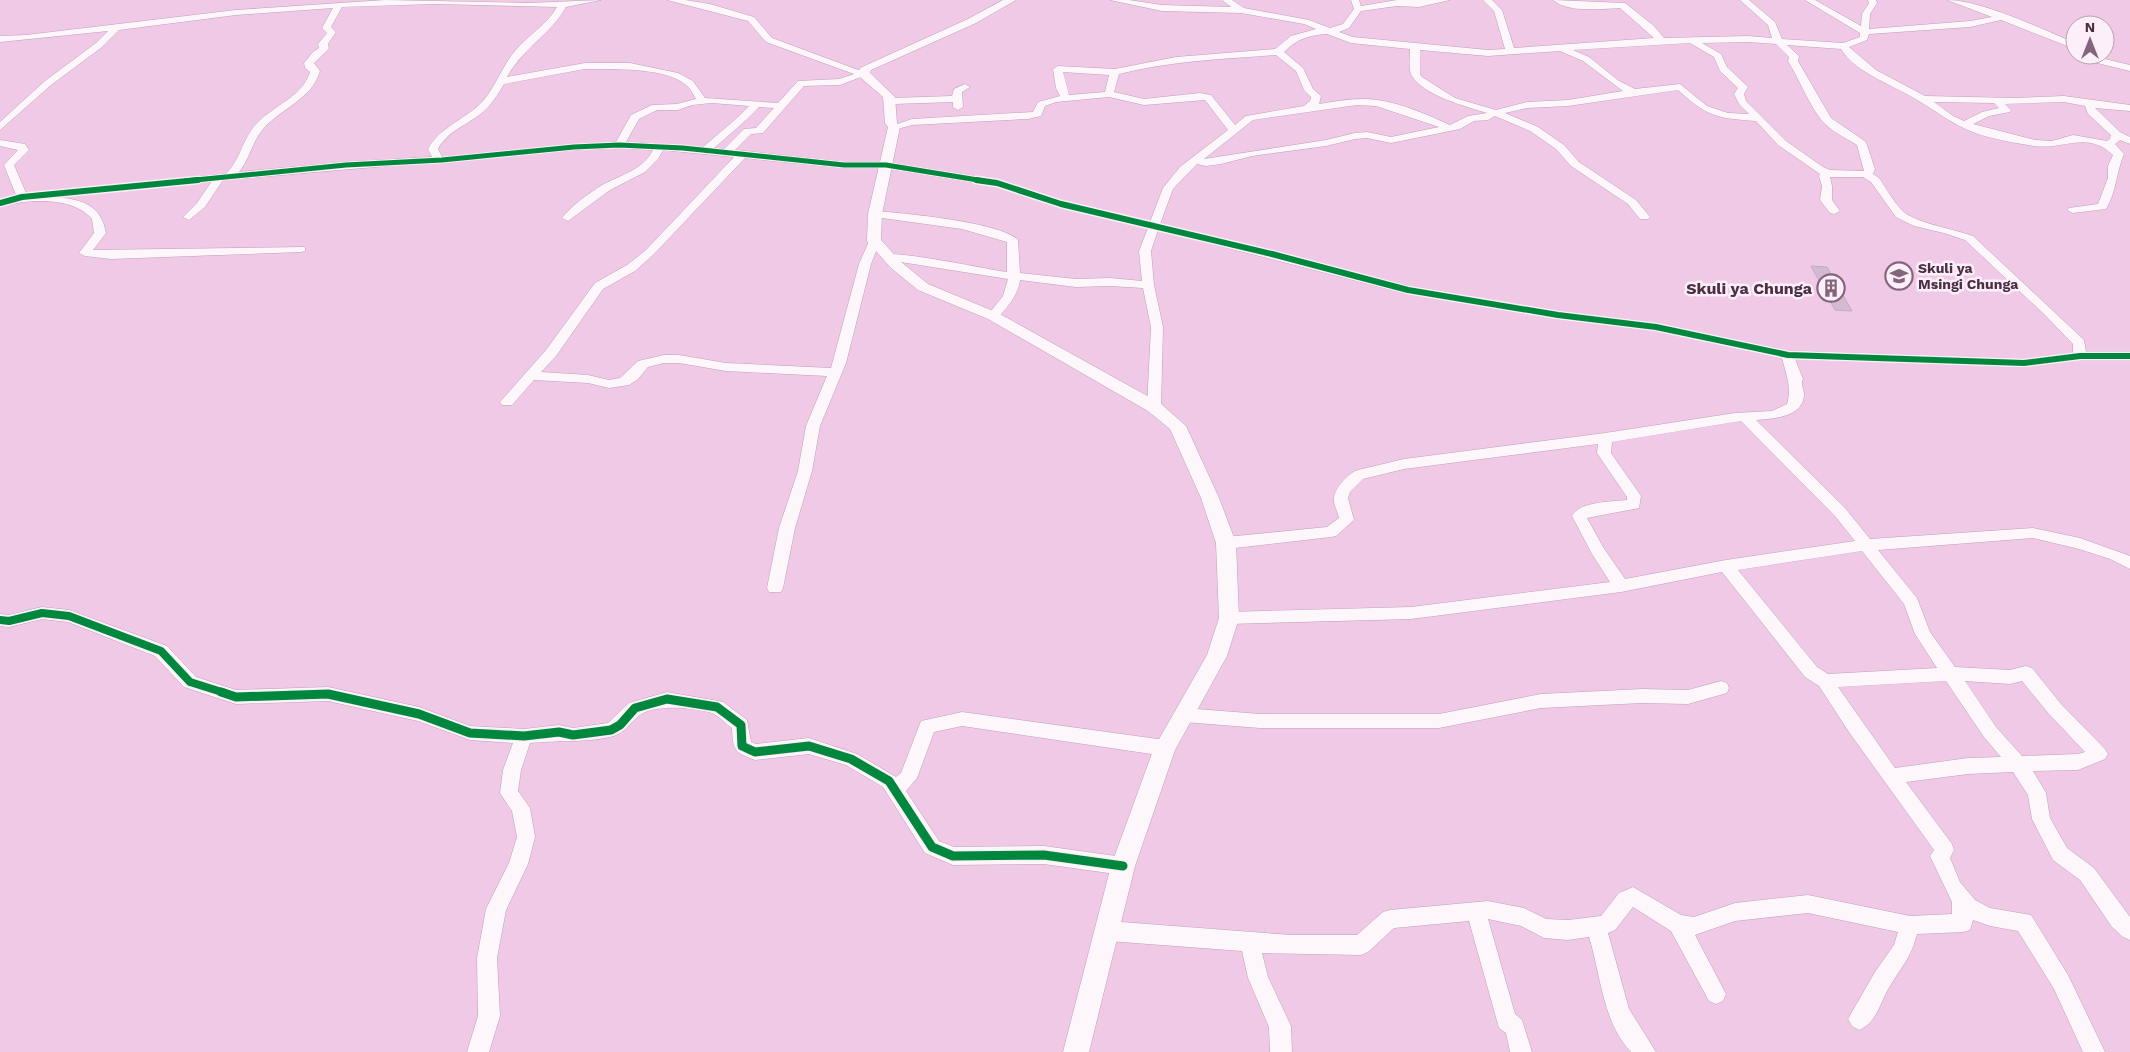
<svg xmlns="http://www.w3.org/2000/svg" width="2130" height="1052" font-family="'Work Sans',sans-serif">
  <rect width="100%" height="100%" fill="#efc9e5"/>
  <path fill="#d3b9d2" stroke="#c4aac2" d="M1811,266l16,1 25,44 -17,-1z"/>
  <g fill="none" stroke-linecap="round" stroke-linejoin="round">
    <g stroke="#bea0b6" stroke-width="1">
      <path id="minor" d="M385,0l143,3 73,-3 -35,7c-15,27 -43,41 -59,70l78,-14h45l48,10 15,8 12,17 73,5 20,-22 41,-2 15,-5 -88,-32 -18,-21 -81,-21h18l25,4 44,13 18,21 97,36 -29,11 -36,1 -41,47 -12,1 -16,16 109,12h42l111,18 67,21 86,21 13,-34 17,-21 48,-37 -23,-30 -61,5 -35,-8 -53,5 -11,4 -4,10 -13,3 -116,6 -18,5 -5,-3 23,-8 121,-7 5,-10 22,-6 -4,-8 -3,-19 5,-3 57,3 61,-12 99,-8 16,-13 25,-7 -12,-5 -63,-11 -79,-2 -52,-11h19l33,5 69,2 -9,-7h10l12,8 65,12 21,8 13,-4 11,-15 -3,-9h8l2,6 36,-6h53l-31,7 -22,-1 -36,5 -12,17 -10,4 14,5 135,13 17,-1 -11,-38 -11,-11h9l10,10 12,38 140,-10 -34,-30c-19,1 -52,5 -67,-8l72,3 29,23 10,12 84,-2 24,2 -4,-13 -28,-25h9l26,22 7,17 61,4 17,-6v-4l-55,-33h10l46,26 1,-12 7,-11 -1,-3h8l1,3 -7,11 -1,15 101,-8 22,-4 -45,-17c34,0 95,29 128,43v6l-74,-29 -31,7 -101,7 -2,6 -18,7 27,23 49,26 90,2 49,-2 66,9v6l-35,-3 25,24 10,5v7l-10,-4 -5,4 9,10c-8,18 -7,37 -18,55l-33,4 -6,-3 2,-2 29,-4 10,-26v-12l5,-11c-26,-25 -49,-5 -79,-9 -19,-3 -41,-7 -59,-13 -23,-9 -36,-20 -56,-32 -23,-15 -64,-28 -78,-52l-54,-4 12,11 -1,5 33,57 35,24 9,27 -2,5 6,4c7,10 16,27 26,35 15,11 49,16 68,23l111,104 2,12h44v8h-50l-56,7 -229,-8 8,20c-3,7 1,9 1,15 0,23 -31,25 -48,26l89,88 25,31 163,-11 47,10 50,18v13l-20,-10 -31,-10 -46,-11 -155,12 39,48 13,34 25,35 55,3 16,-4 6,2 29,36 44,45 3,5 -3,5 -27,11 -45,1 13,22 4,25 17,30 27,20 36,49v23l-7,-3 -11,-10 -32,-47 -27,-20 -21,-41 -4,-24 -15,-23 -45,2 -62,8 46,62 2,6 -4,8 10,24 15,18 15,8 41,7 37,60 37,77h-22l-29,-63 -36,-58 -28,-5 -17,-6 -3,10 -7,2 -46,2c-6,24 -15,32 -27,52 -10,15 -12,36 -31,44l-7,-4 -4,-7 27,-47 19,-27 4,-13 -90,-19 -73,8 -40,14 31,59 -3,7 -7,3 -7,-3 -38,-70 -38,-24 -18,23 -7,3 21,76 27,43h-25c-29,-31 -30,-77 -42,-115l-21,3 -24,-2 -23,-12 -33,-7 27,95 7,6 10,32h-22l-4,-19 -7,-5 -30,-107 -75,7 -26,24 -7,3 -99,-2 6,24 23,49 1,26h-22l-1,-25 -21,-49 -6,-27 -134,-10 -7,-3 -3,-7 3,-7 7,-3 183,14h66l26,-23 7,-2 98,-9 36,7 22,11 22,1 33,-4 18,-23 14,-6 48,28 13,2 41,-14 73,-8 102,21 42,-2v-12l-22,-46 4,-6 -85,-118 -30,-46 -14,-9 -83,-105 -101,20 -210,27 -182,5 -6,-2 -2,-4 2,-4 6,-2 182,-5 199,-25 -18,-28 -20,-38c8,-15 39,-14 55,-16v-3l-30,-44 1,-9 -194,25 -41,10 -13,13 -2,6 6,22 -18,16 -5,1 -105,12 -5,-2 -3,-4 3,-4 5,-2 101,-10 12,-9c-1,-6 -6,-14 -5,-20 1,-11 15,-25 24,-28l46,-11 201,-26 130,-20 37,-2 15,-7c5,-17 -1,-30 -5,-46l-126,-27 -98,-12 -150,-25 -250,-64 -7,21 3,34 9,42 -2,80 -7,4 -7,-4 4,-80 -8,-39 -33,-2 -34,1 -56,-7c-2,16 -13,27 -23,39h-8l-2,-3 16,-20 5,-17 -120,-19 -6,-4c8,-8 107,14 125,16v-30l-45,-13 -87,-12 -6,-3 6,-3c27,2 126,11 143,29l2,33 56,6 34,-1 32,3 -3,-30 9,-23 -91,-22 -62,-20 -109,-18h-42l-99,-10 -91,96 -19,17 -32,18 -47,67 -15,16 47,3 21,5 11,-2 18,-17 26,-6h15l47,8 105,5 28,-104 11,-25h8l2,2 -9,23 -25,99 -26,63 -8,45 -17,57 -12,60 -2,4h-12l-2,-4 12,-60 19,-57 8,-45 21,-50 -101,-5 -47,-8h-15l-16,4 -10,12 -9,6 -20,3 -21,-5 -54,-3 -22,25h-10l-2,-3 46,-52 49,-67 32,-18 19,-15 88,-93 -71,-7 -5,9 -13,13 -35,18 -42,31 -6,-3c10,-13 26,-24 40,-33 19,-10 41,-15 51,-35l-34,-2 -45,2 -351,30 -18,27 -16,13 -6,-3 14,-14 15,-22 -155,16c26,3 44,8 49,36l-13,17 212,-3v4l-4,1 -190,7 -26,-3 -6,-3 15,-20 -2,-14c-21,-24 -65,-19 -92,-13v-6l16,-5 -12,-30 14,-15 -18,-4v-6l25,4 4,6 -15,15 12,28 200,-19c15,-15 17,-37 32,-52 17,-17 45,-26 52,-50l-5,-4 -1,-5 9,-11 6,-4 -1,-4 9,-11 -5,-5 11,-20 -97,7 -117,15 -17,17 -51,38 -51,45v-8l45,-41 51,-38 12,-12 -108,11v-6l26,-1 210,-25zM435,4l122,3c-10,18 -29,28 -42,44 -14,16 -20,39 -36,54 -17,16 -39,22 -51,44l4,8 -86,5 -107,10c11,-13 13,-31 25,-44 18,-20 48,-29 56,-57l-6,-8 15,-14 -1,-5 8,-12 -5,-5 11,-20zM1327,34l24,9 59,6c0,8 -2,21 2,27 11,19 55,31 75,37l-19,3 -18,9c-22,-10 -49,-22 -73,-25 -19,-3 -39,1 -58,4l2,-8 -8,-7 -10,-21 -19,-16c13,-13 25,-17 43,-18zM1748,42l28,2 13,13 -1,4c11,18 22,45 34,60 9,10 24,17 35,24l7,26 -34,-1 -7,-3 -37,-26 -40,-40 -2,-7 4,-7 -21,-20 -6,-13 -19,-11zM1690,43l24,14 6,14 18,17 -4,6 5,10 10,10 -21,-1 -21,-7 -27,-22 -45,5 -16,-8 -30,-24 -16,-7zM1420,50l68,6 72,-5 23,10 40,30 -55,9 -41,2 -31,8 -41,-12 -33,-21 -2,-3zM1276,55l20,16 8,19 7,7 -1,4 -6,5 -58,10 -11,9 -24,-30 -11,-2 -56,6 -30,-7 5,-18c51,-13 104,-15 157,-19zM585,69c25,0 84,-2 102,17 4,3 6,8 9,13l-19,5 -25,1 -21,10 -15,27 -174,15 -4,-8c10,-19 30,-24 45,-37 9,-8 15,-18 21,-28zM1063,72l46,3 -4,17 -36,3zM1678,90c30,27 38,28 78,31l22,24 42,29 -1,2 3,10 -2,14 10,13 4,1 6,-3 -8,-11v-14l-2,-9h33l8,5 25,35 18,9 30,7 21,7 80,75 28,29v9l-49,6 -236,-8 -132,-28 -98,-12 -149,-25 -249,-62 13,-35 24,-25 9,2 15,-2 31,-8 74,-10 29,-7 12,-1 24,5 69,-14 14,-8 14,-1 7,-4 35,15 26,18 15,17 57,38 12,15h8l2,-2 -14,-17 -57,-38 -15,-17 -26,-18 -33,-14 22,-5 41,-2zM1934,102l60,1 5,5 -17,4 -18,9 -11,-5zM2064,102l21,4 3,8 23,21 -1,4 -3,2 -34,-6 -21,6 -17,-1 -62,-16 16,-8 21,-4 1,-2 -6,-6zM712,103l37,3c-15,16 -30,27 -46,41l-77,-5 13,-23 18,-9h21l14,-5zM1357,105l19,1 63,21 -48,10 -24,-5 -12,1 -29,7 -122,19 49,-39zM759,107l15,1 -18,20 -12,1 -20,20 -10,-1c16,-14 30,-25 45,-41zM1741,421l94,95 20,25 -129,19 -101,19 -22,-32 -16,-29 47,-9 5,-1 2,-12 -30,-43 1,-11zM1862,551l42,53 11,30 22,34 -109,6 -11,-7 -79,-97zM1946,681l38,56 17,20 -33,1 -73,10 -57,-81zM1965,681l45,3 12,-3 27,33 36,38 -7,2 -56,2 -26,-29z
        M2078,55h10l42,10v6l-49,-12z
        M965,84l5,3 -8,5 1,15 -5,3 -5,-3v-5l-60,2 -5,-3 5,-3 59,-2 2,-7z
        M42,607l27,3 98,36 29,31 40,13 92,-3 91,20 51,19 54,3 35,-4 14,3 35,-5 21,-20 38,-11 56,10 24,18 4,22 5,2 53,-6 48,16 39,23 5,-4 20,-52 41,-9 203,28 6,3 3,5 -3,5 -6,3 -203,-30 -28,6 -17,46 -11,13 33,50 15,6 90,-1 79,11 7,3 3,6 -3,6 -7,3 -79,-11 -91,1 -28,-12 -42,-66 -37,-22 -37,-11 -54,6c-21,-8 -22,-10 -23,-32 -6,-4 -11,-10 -18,-14 -14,-7 -61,-10 -74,1 -11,8 -15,19 -30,22 -27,6 -53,3 -80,6l-9,27 -3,21 12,17 5,29 -7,27 -22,46 -9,48 3,58 -11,36h-22l11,-36 -1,-58 9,-49 23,-46 8,-26 -5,-26 -12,-18 3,-23 10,-27 -43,-3 -52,-19 -90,-20 -92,3 -52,-17 -29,-31 -87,-34 -26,-3 -33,8 -9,-1v-12l9,1z
        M1721,681l6,2 2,5 -2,5 -39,11 -46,-1 -101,5 -102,20h-179l-76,-6 -6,-2 -3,-5 3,-5 6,-2 76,6h179l102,-20 101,-5 46,1z"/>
    </g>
    <g stroke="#bea0b6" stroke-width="1">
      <path id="tertiary" d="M1003,0h13l-40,23 -105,47 -1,3 25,24 2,26 3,4 -18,87 -1,26 20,22 27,22 70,29 162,90 26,23 33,72 17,45 3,75 -12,38 -52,94 -40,116 -46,186h-26l48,-186 43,-118 53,-93 12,-37 -3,-75 -15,-45 -31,-69 -22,-18 -160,-92 -70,-29 -27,-22 -24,-27 1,-27 20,-87 -3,-4 -2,-26 -23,-20 -2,-3 2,-6 108,-49z"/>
    </g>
    <use href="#minor" fill="#fdf7fb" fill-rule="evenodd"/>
    <use href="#tertiary" fill="#fdf7fb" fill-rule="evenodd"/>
    <g stroke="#fdeff9" stroke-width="7">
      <path id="cycleway-far3" d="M185,181l161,-16 96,-5 132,-13 45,-2 64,3 161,17h42l98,16"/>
    </g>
    <g stroke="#fdeff9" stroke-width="9">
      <path id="cycleway-far2" d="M976,180l21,3 64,21 211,50 136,36 150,25 98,12 132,28 236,8 56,-7h50
        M0,203l22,-6 176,-17"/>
    </g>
    <g stroke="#fdeff9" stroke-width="11">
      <path id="cycleway-far1" d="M0,620l9,1 33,-8 27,3 92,35 29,31 35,11"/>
    </g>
    <g stroke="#fdeff9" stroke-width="12">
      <path id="cycleway" d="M221,692l15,5 92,-3 91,20 51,19 54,3 35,-4 14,3 38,-5 9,-5 15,-17 32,-9 50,8 24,18 1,21 13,6 54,-6 42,13 38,22 43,66 21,9 91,-1 79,11"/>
    </g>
    <use href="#cycleway-far3" stroke="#00873e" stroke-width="5"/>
    <use href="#cycleway-far2" stroke="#00873e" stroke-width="6"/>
    <use href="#cycleway-far1" stroke="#00873e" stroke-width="8"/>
    <use href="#cycleway" stroke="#00873e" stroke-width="9"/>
  </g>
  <defs>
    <g id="school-ring" transform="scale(1.4375)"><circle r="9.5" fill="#fdeff9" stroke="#84667c" stroke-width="1.5"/><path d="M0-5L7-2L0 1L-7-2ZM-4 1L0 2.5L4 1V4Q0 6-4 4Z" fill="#84667c"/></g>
    <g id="building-ring" transform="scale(1.4375)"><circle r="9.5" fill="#fdeff9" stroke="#84667c" stroke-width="1.5"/><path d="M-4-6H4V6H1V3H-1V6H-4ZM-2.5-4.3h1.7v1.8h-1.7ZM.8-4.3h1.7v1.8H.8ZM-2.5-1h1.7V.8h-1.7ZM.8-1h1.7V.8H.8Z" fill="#84667c"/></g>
  </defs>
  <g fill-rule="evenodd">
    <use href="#school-ring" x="1899" y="276"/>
    <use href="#building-ring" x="1831" y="288"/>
  </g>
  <g text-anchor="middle" stroke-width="5" stroke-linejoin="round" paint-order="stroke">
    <g font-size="14" font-weight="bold" fill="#4b3044" stroke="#fdeff9" text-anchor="start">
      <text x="1918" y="273">Skuli ya<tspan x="1918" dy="16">Msingi Chunga</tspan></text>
    </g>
    <g font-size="16" font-weight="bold" fill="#4b3044" stroke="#fdeff9" text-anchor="end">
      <text x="1812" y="294">Skuli ya Chunga</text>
    </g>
  </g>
  <g transform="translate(2090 40)"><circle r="24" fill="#fdeff9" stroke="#b6a3b1"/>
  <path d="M0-4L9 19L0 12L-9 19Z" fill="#84667c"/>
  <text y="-8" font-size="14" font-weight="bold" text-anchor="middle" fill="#4b3044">N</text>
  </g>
</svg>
